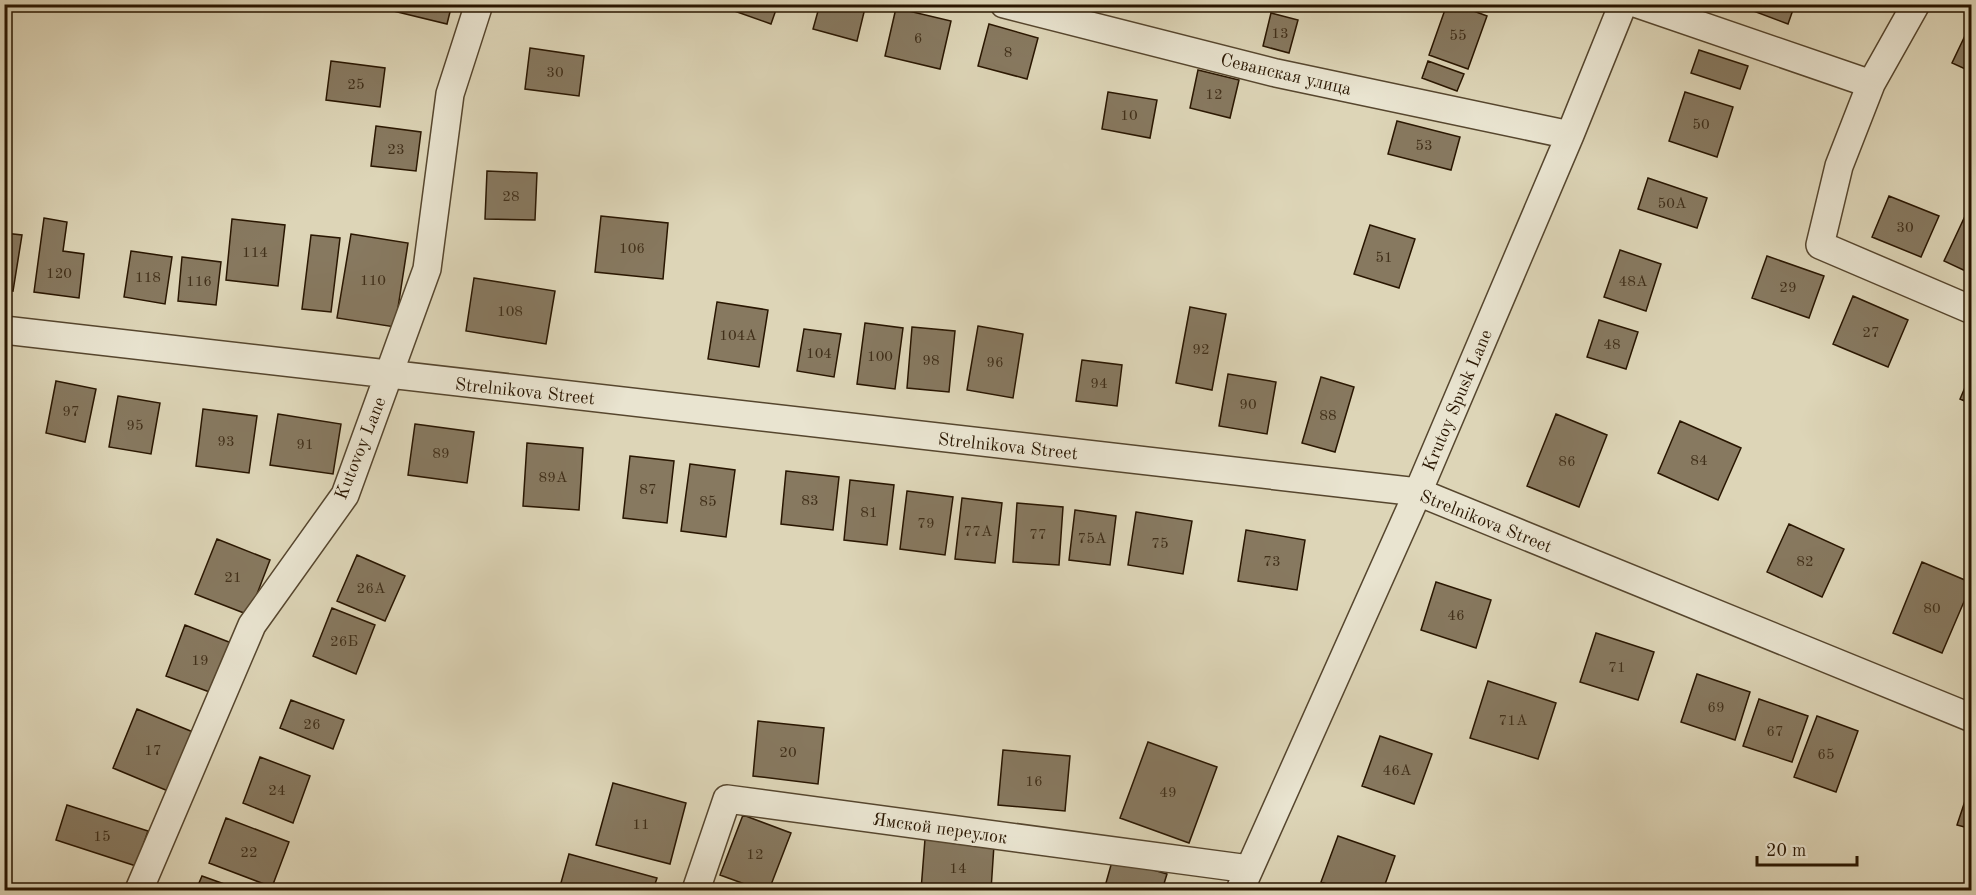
<svg xmlns="http://www.w3.org/2000/svg" width="1976" height="895" font-family="'Old Standard TT',serif">
  <rect width="100%" height="100%" fill="#ddd5b7"/>
  <filter id="stains"><feTurbulence type="fractalNoise" baseFrequency=".00333" numOctaves="4"/><feColorMatrix values="0 0 0 0 .2 0 0 0 0 .09 0 0 0 0 .02 0 0 0 .5 -.17"/></filter>
  <radialGradient id="worn" r=".72"><stop offset=".6" stop-color="#630" stop-opacity="0"/><stop offset="1" stop-color="#630" stop-opacity=".3"/></radialGradient>
  <path fill="#877960" stroke="#291601" stroke-width="1.5" d="M387,4h65l-5,20 -62,-15z
    M728,4h50l-7,20 -45,-16z
    M820,4h46l-9,37 -44,-12z
    M1447,4h8l32,12 -19,53 -39,-14z
    M1735,4h60l-7,20z
    M896,8l55,13 -11,48 -55,-13z
    M1271,13l27,7 -9,33 -26,-7z
    M1972,21v51l-20,-9z
    M989,24l49,14 -11,41 -49,-13z
    M530,48l54,8 -5,40 -54,-7z
    M1699,50l49,16 -8,23 -49,-16z
    M331,61l54,7 -5,39 -54,-7z
    M1428,61l36,13 -7,17 -35,-13z
    M1198,70l41,10 -9,38 -40,-10z
    M1108,92l49,8 -7,38 -48,-9z
    M1685,92l48,15 -16,50 -48,-16z
    M1397,121l63,16 -9,33 -63,-16z
    M376,126l45,6 -5,39 -45,-5z
    M487,171l50,2 -2,47 -50,-1z
    M1648,178l59,20 -10,30 -59,-19z
    M1889,196l50,20 -18,41 -49,-20z
    M1966,214l6,3v57l-28,-13z
    M601,216l67,7 -5,56 -68,-7z
    M44,218l23,4 -4,29 21,3 -5,44 -45,-6z
    M232,219l53,6 -7,61 -52,-6z
    M1370,225l45,14 -16,49 -45,-14z
    M4,233l18,2 -9,56 -9,-2z
    M351,234l57,9 -13,84 -58,-9z
    M311,235l29,3 -9,74 -29,-3z
    M1620,250l41,14 -15,47 -42,-14z
    M131,251l41,6 -7,47 -41,-7z
    M1767,256l57,20 -15,42 -57,-20z
    M182,257l39,5 -5,43 -38,-4z
    M474,278l81,13 -9,53 -80,-13z
    M1853,296l55,24 -20,47 -55,-23z
    M717,302l51,8 -9,57 -51,-8z
    M1190,307l36,7 -14,76 -36,-7z
    M1599,320l39,12 -12,37 -39,-12z
    M865,323l38,5 -8,61 -38,-5z
    M978,326l45,8 -10,64 -46,-8z
    M912,327l43,4 -6,61 -42,-4z
    M804,329l37,5 -7,43 -37,-6z
    M1082,360l40,5 -5,41 -41,-5z
    M1972,371v33l-12,-5z
    M1228,374l48,8 -9,52 -48,-8z
    M1321,377l33,10 -19,65 -33,-9z
    M56,381l40,8 -11,53 -39,-9z
    M4,383l7,1 -7,36z
    M118,396l42,7 -9,51 -42,-7z
    M203,409l54,7 -8,57 -53,-7z
    M278,414l63,10 -8,50 -63,-9z
    M1556,414l51,21 -28,72 -52,-21z
    M1680,421l61,27 -23,52 -60,-27z
    M415,424l59,8 -7,51 -59,-8z
    M527,443l56,5 -4,62 -56,-4z
    M630,456l44,5 -7,62 -44,-5z
    M690,464l45,6 -9,67 -45,-6z
    M786,471l53,6 -6,53 -52,-6z
    M850,480l44,5 -7,60 -43,-5z
    M907,491l46,6 -8,58 -45,-6z
    M962,498l40,5 -7,60 -40,-4z
    M1017,503l46,4 -4,58 -46,-3z
    M1075,510l41,6 -6,49 -41,-5z
    M1136,512l56,9 -9,53 -55,-9z
    M1789,524l55,25 -22,48 -55,-25z
    M1246,530l59,10 -8,50 -59,-9z
    M217,539l53,21 -21,55 -54,-21z
    M357,555l48,21 -20,45 -48,-20z
    M1922,562l50,21 -30,70 -49,-20z
    M1436,582l55,18 -15,48 -55,-18z
    M332,608l43,17 -19,49 -43,-18z
    M185,625l49,19 -19,50 -49,-18z
    M1596,633l58,19 -16,48 -58,-18z
    M1697,674l53,18 -15,48 -54,-18z
    M1488,681l68,22 -18,56 -68,-21z
    M1759,699l49,17 -16,46 -49,-16z
    M291,700l53,20 -11,29 -53,-21z
    M137,709l56,23 -25,59 -55,-23z
    M1817,716l41,15 -22,61 -42,-15z
    M758,721l66,7 -6,56 -65,-8z
    M1380,736l52,18 -18,50 -52,-18z
    M1148,742l69,25 -28,76 -69,-25z
    M1003,750l67,6 -5,55 -67,-6z
    M260,757l50,19 -17,47 -50,-20z
    M1972,780v49l-15,-4z
    M613,783l73,20 -16,61 -74,-19z
    M67,805l81,26 -12,35 -80,-26z
    M743,815l48,18 -22,57h-8l-41,-15z
    M226,818l63,24 -17,45 -63,-24z
    M1338,836l57,20 -12,34h-39l-23,-8z
    M925,839l69,6 -3,45h-70z
    M569,854l88,24 -4,12h-94z
    M1113,858l54,16 -5,16h-58z
    M202,876l39,14h-45z"/>
  <g fill="none" stroke-linecap="round" stroke-linejoin="round">
    <g stroke="#56462e" stroke-width="30">
      <path id="minor" d="M1004,4l272,69 294,62
        M1638,4l233,80
        M1916,4l-45,80 -32,82 -19,79 152,65
        M4,330l1414,162 554,226
        M139,890l113,-265 93,-130 82,-226 23,-175 29,-90
        M696,890l31,-91 522,70
        M1240,890l178,-398 152,-357 53,-131"/>
    </g>
    <use href="#minor" stroke="#e9e4d0" stroke-width="27"/>
  </g>
  <g text-anchor="middle" stroke-width="5" stroke-linejoin="round" paint-order="stroke">
    <g font-size="15" fill="#402f19">
      <text x="1280" y="38">13</text>
      <text x="1458" y="40">55</text>
      <text x="918" y="43">6</text>
      <text x="1008" y="57">8</text>
      <text x="555" y="77">30</text>
      <text x="356" y="89">25</text>
      <text x="1214" y="99">12</text>
      <text x="1129" y="120">10</text>
      <text x="1701" y="129">50</text>
      <text x="1424" y="150">53</text>
      <text x="396" y="154">23</text>
      <text x="511" y="201">28</text>
      <text x="1672" y="208">50А</text>
      <text x="1905" y="232">30</text>
      <text x="632" y="253">106</text>
      <text x="255" y="257">114</text>
      <text x="1384" y="262">51</text>
      <text x="59" y="278">120</text>
      <text x="148" y="282">118</text>
      <text x="373" y="285">110</text>
      <text x="199" y="286">116</text>
      <text x="1633" y="286">48А</text>
      <text x="1788" y="292">29</text>
      <text x="510" y="316">108</text>
      <text x="1871" y="337">27</text>
      <text x="738" y="340">104А</text>
      <text x="1612" y="349">48</text>
      <text x="1201" y="354">92</text>
      <text x="819" y="358">104</text>
      <text x="880" y="361">100</text>
      <text x="931" y="365">98</text>
      <text x="995" y="367">96</text>
      <text x="1099" y="388">94</text>
      <text x="1248" y="409">90</text>
      <text x="71" y="416">97</text>
      <text x="1328" y="420">88</text>
      <text x="135" y="430">95</text>
      <text x="226" y="446">93</text>
      <text x="305" y="449">91</text>
      <text x="441" y="458">89</text>
      <text x="1699" y="465">84</text>
      <text x="1567" y="466">86</text>
      <text x="553" y="482">89А</text>
      <text x="648" y="494">87</text>
      <text x="810" y="505">83</text>
      <text x="708" y="506">85</text>
      <text x="869" y="517">81</text>
      <text x="926" y="528">79</text>
      <text x="978" y="536">77А</text>
      <text x="1038" y="539">77</text>
      <text x="1092" y="543">75А</text>
      <text x="1160" y="548">75</text>
      <text x="1272" y="566">73</text>
      <text x="1805" y="566">82</text>
      <text x="233" y="582">21</text>
      <text x="371" y="593">26А</text>
      <text x="1932" y="613">80</text>
      <text x="1456" y="620">46</text>
      <text x="344" y="646">26Б</text>
      <text x="200" y="665">19</text>
      <text x="1617" y="672">71</text>
      <text x="1716" y="712">69</text>
      <text x="1513" y="725">71А</text>
      <text x="312" y="729">26</text>
      <text x="1775" y="736">67</text>
      <text x="153" y="755">17</text>
      <text x="788" y="757">20</text>
      <text x="1826" y="759">65</text>
      <text x="1397" y="775">46А</text>
      <text x="1034" y="786">16</text>
      <text x="277" y="795">24</text>
      <text x="1168" y="797">49</text>
      <text x="641" y="829">11</text>
      <text x="102" y="841">15</text>
      <text x="249" y="857">22</text>
      <text x="755" y="859">12</text>
      <text x="958" y="873">14</text>
    </g>
    <g font-size="18" fill="#291601" stroke="#e9e4d0">
      <text transform="translate(1286 74) rotate(13)" y="6">Севанская улица</text>
      <text transform="translate(525 391) rotate(6)" y="6">Strelnikova Street</text>
      <text transform="translate(1457 400) rotate(-67)" y="6">Krutoy Spusk Lane</text>
      <text transform="translate(1008 446) rotate(6)" y="6">Strelnikova Street</text>
      <text transform="translate(360 448) rotate(-68)" y="6">Kutovoy Lane</text>
      <text transform="translate(1486 521) rotate(22)" y="6">Strelnikova Street</text>
      <text transform="translate(940 828) rotate(8)" y="6">Ямской переулок</text>
    </g>
  </g>
  <rect width="1976" height="895" fill="none" stroke="#ddd5b7" stroke-width="24"/>
  <rect x="6" y="6" width="1964" height="883" fill="none" stroke="#291601" stroke-width="3"/>
  <rect x="12" y="12" width="1952" height="871" fill="none" stroke="#291601" stroke-width="1.5"/>
  <path d="M1757 856v9h100v-9" fill="none" stroke="#291601" stroke-width="3"/>
  <text x="1766" y="856" font-size="18" fill="#291601" stroke="#e9e4d0" stroke-width="4.5" paint-order="stroke">20 m</text>
  <rect width="100%" height="100%" filter="url(#stains)"/>
  <rect width="100%" height="100%" fill="url(#worn)"/>
</svg>
